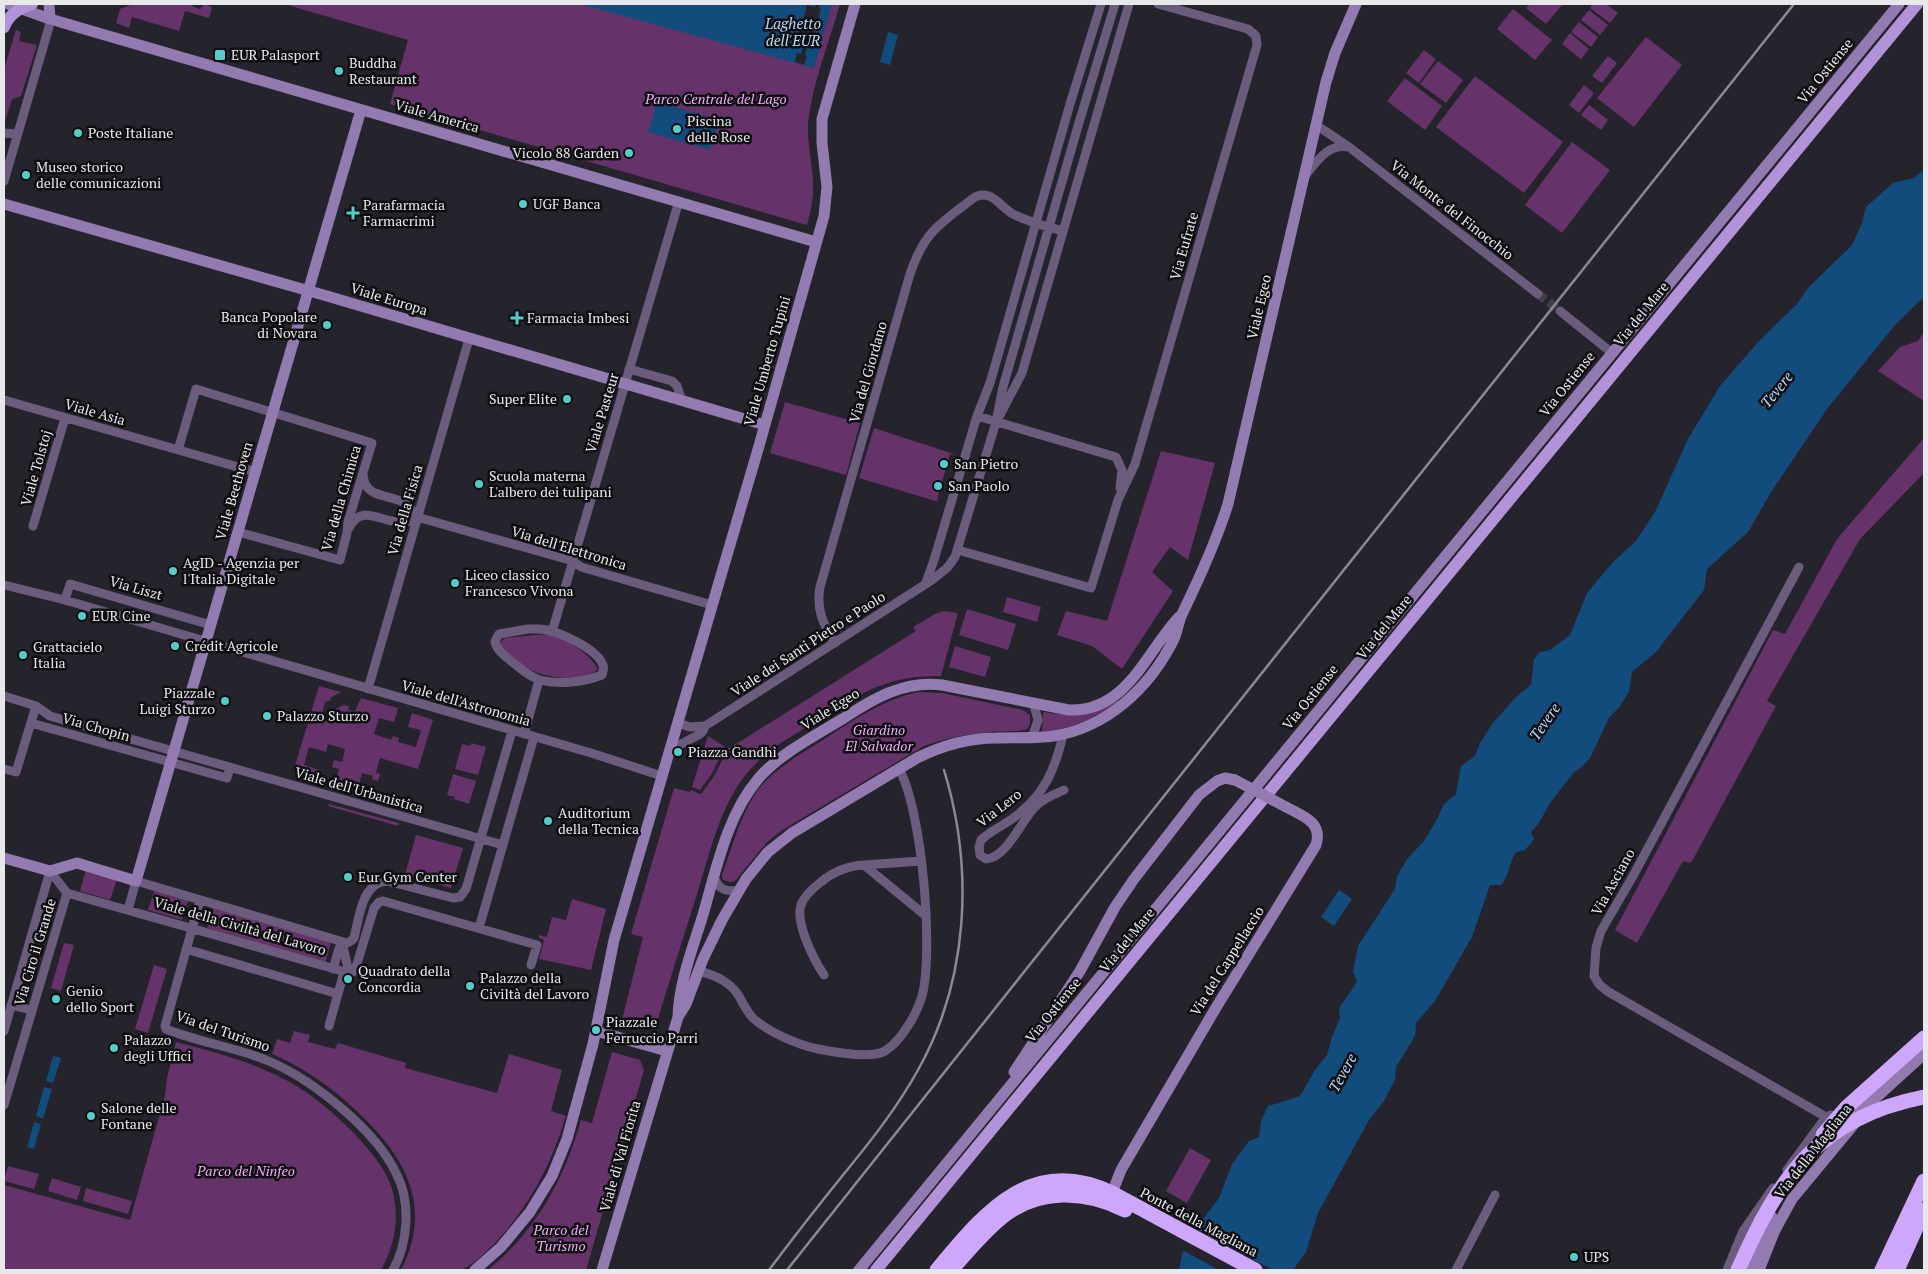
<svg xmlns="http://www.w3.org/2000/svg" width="1928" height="1274" font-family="'PT Serif',serif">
  <rect width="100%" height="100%" fill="#25242c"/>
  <path fill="#65336a" d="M133,4h61l-2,2 8,3 4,-5 8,3 -3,11 -24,-7 -6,20 -47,-14 -3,11 -13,-5 4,-14z
    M284,4h556c-11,39 -27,77 -32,118 -1,20 4,39 5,58 1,16 -2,30 -6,45l-417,-121 18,-64z
    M1530,4h33l-17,20 -20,-16z
    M1593,4h13l12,9 -8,10 -20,-15z
    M1513,9l39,31 -17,20 -38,-31z
    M1589,10l19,15 -8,10 -19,-15z
    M1579,22l19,15 -7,10 -20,-15z
    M16,30l5,2 -2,9 18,4 -16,51 -9,3 -8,25v-55z
    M1570,33l19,16 -8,10 -19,-15z
    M1646,37l36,28 -48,62 -37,-29z
    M1424,50l12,9 -17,24 -13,-10z
    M1608,56l9,7 -15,20 -10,-7z
    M1438,61l25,19 -17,23 -26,-19z
    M1475,76l88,66 -39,51 -88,-66z
    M1405,78l37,28 -17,24 -38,-29z
    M1584,85l10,8 -15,20 -10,-8z
    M1589,105l19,15 -7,10 -20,-15z
    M1572,142l38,28 -48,63 -37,-28z
    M1924,332v69l-46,-30 22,-24 18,-6z
    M785,402l75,21 -14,52 -76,-22z
    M874,428l83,27 -7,-1 -13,46 2,2 -80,-24z
    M1924,438v35l-64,66 -93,162 9,5 -85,157 -8,-2 -46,82 -22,-13 158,-300 12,4 52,-95z
    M1161,451l54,12 -27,97 -18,-13 -18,25 21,19 -51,78 -30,-23 -35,-11 9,-24 41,10z
    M1007,597l34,10 -4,15 -34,-10z
    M967,609l49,15 -8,26 -49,-15z
    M944,611l14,2 -17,63c-49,-1 -76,14 -116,40 -26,16 -57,32 -77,56 -28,33 -38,81 -51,122 -14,44 -28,89 -42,134l-33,-8 21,-83 -12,-3 43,-146 16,4 1,-2 9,4 2,-1 12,-17 14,-27 188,-118 -3,-4 22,-13z
    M535,635c5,0 11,-1 16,0 15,3 40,20 47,34 -13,14 -52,9 -67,1 -12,-6 -22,-15 -31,-24v-4l5,-4z
    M955,646l36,11 -6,20 -36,-10z
    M319,686l22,6 -11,6 1,2 -6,2 -4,17 15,3 2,-7 -4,-1 2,-5 7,-4 6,1 -1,4 7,1 6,-13 37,10 -4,14 -15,-4 -5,16 17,6 2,-4 6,2 -1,4 18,5 5,-17 -13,-3 4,-14 21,7 -15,49 -38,-11 -4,15 4,1 -2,7 -6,-2 1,-3 -11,-3 -4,15 -22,-7 3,-12 -7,-2 2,-7 8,2 3,-13 -17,-5 -2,8 -17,-5 -5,18 18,6 -1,6 -27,-8z
    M918,692l24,1 81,17 7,5v9l-3,5 -8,2c-33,0 -63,4 -95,15l-140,83 -16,12 -33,40 -5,1 -7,-2 -1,-5c10,-27 17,-56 33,-81 17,-24 44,-39 68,-54 31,-20 59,-40 95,-48z
    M1117,701l1,1c-27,19 -43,25 -76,30l1,-20c30,4 47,5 74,-11z
    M708,736l17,11 -14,28 -11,15 -8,-3z
    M471,743l15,4 -8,28 -23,-6 7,-25 8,2z
    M453,774l23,7 -7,23 -15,-5 1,-2 -8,-2z
    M329,804l70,19 -1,3 -70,-20z
    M416,835l47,13 -12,40 -46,-13z
    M86,870l31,9 -7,21 -30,-9z
    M154,891l34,10 -6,19 -34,-10z
    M572,899l34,10 -15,61 -52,-11 5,-19 -5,-2v-3l8,2 5,-20 14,3z
    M213,908l118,34 -6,22 -118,-36z
    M64,943l10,2 -13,46 -10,-3z
    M154,965l13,4 -19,64 -13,-4z
    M294,1031l16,4 -2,7 27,7 3,-6 68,20 -1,5 92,25 12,-39 53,16 -11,41 15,5c-15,50 -39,95 -76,132 -8,7 -17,17 -27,21 -9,4 -50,1 -62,1 30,-58 9,-105 -33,-148 -28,-29 -59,-52 -96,-68l5,-15 13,4z
    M176,1042c31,8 62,16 91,29 13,6 26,12 37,20 28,18 80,66 88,98 8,29 3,56 -11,81h-377v-85l126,35 35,-124 2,-18z
    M612,1052l28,8 4,10 -58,200h-98c49,-40 76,-91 93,-150l11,3z
    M1190,1148l21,12 -24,43 -21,-12z
    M8,1166l31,8 -5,15 -30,-8z
    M52,1178l29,9 -4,13 -29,-9z
    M86,1188l46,13 -4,13 -45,-13z"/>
  <path fill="#114c7c" d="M580,4h252l-18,64z
    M888,32l10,3 -8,30 -10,-3z
    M657,102l62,18 -9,30 -62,-18z
    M1924,170v127l-29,28 -68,84 -56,83 -23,40 -41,37 -3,21 -48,62 -24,20 -3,20 -9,14 -11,12 -19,40 -8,9 -8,5 -24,31 -11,20 -8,9 3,7 -9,11 -9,2c-8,13 -5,20 -15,33h-11l-18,52 -37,64 -19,22 -1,13 -19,31 -1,13 -11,21 -15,19 -51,93 -12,39 -13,18h-114l3,-16 14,-22 4,-9 19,-25 13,-34 17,-23 10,-4 2,-16 7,-15 32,-10 15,-26 12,-15 5,-18 8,-19 -1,-10 18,-26 -4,-10 5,-26 37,-57 2,-13 11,-18 16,-17 12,-20 8,-17 12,-10 5,-28 14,-10 5,-13 13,-20 23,-26 15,-12 3,-26 6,-7 10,-2 20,-15 17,-42 26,-31 23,-21 19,-29 33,-73 32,-53 39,-45 38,-37 11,-16 44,-43 10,-22 4,-16 27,-24 21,-5z
    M1339,890l13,9 -18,27 -13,-9z
    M53,1056l8,2 -8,25 -7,-2z
    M44,1087l8,2 -9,30 -7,-3z
    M34,1122l7,2 -7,25 -7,-2z"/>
  <path fill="#25242c" d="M816,4h4l-1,4 2,1 -12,39h-2l-2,7 2,1 -3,9 -9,-3 2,-9 4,1 2,-8 -7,-2 11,-39 8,2z
    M1195,1229l78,41h-54l-37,-20z"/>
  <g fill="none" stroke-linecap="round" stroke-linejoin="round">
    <path stroke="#424149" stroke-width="9" stroke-dasharray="9 4.5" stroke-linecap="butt" d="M1538,294l22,17"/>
    <path stroke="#6b5c7e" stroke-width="9" d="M1316,125l33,22 189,147
      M4,133l13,1
      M1305,176c12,-15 23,-33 44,-29
      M4,181l45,-154 1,-8
      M1560,311l52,42
      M629,369l43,12 5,5 5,15
      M4,400l251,72
      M1000,415l22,-42 107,-369
      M977,416l139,41 6,13 -2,18
      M178,450l18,-61 176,54 -24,79 -1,11 -7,27 -102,-28
      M363,474c1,24 24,20 40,28 7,4 10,9 14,15
      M417,517l156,44 8,6 131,38
      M33,526l32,-108
      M349,528c16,-32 43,8 68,-11
      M958,550l133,38 27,-88 17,-36 122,-419 -1,-9 -8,-7 -90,-25
      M1799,567l-166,309 -32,55 -5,17 -2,28 5,8 8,7 219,126
      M926,582l8,-22 43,-144 13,-33 80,-279 31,-100
      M4,585l61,15 126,37 400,116 71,23
      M65,600l5,-16 141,41
      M528,629c4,0 8,0 12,0 17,1 55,19 62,34 3,4 1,8 0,12 -18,7 -43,10 -62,5 -11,-3 -20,-12 -29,-19 -7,-6 -15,-11 -16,-20l4,-7z
      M552,632l127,-431
      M835,643c-12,-18 -19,-34 -15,-56l90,-313c15,-44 31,-51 65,-77 17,-8 25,10 38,17 15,8 33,12 49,17
      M368,689l101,-350
      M4,696l32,10 14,10 453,129
      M31,723l196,55 3,-11
      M678,723l12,4 15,-1 227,-146 15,-12 8,-11 41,-135 7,-35 75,-261 37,-122
      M524,734l15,-54
      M1063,735c-8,34 -18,59 -47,81 -11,9 -25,14 -35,24l-2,7 1,8 6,4c20,-1 35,-37 48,-51 8,-9 19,-13 30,-18
      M1032,738l6,-18 -4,-15
      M670,750l30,-16 3,-3 2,-5
      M4,769l12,3 20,-66
      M921,861l-57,4 62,51
      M50,871l17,22 282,80 4,-1 3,-5 18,-59 5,-6 4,-1 154,44 -6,20
      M714,876c4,14 12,16 25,14
      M200,900l-35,126 1,3c34,14 71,18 105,33 43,19 106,69 126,113 14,28 11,68 -4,95
      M128,910l8,-29 211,62 4,-2 3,-3c5,-20 8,-56 33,-57l66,17 7,-1 6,-8 46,-158
      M479,928l55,-191
      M342,942l7,31
      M186,949l152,45
      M333,969l8,-27
      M698,971c17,4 31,10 41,25 4,8 8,16 14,22 15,14 45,27 65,31 15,3 53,10 67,2 16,-10 32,-37 37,-55 12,-45 0,-187 -23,-227
      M824,975c-10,-15 -29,-52 -23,-70 3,-9 12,-17 20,-23 13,-11 26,-16 43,-17
      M11,1005l20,5
      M329,1026l15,-54
      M4,1031l46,-160
      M4,1105l63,-212
      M1787,1170l39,-53 5,-2
      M1456,1270l39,-75
      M1727,1270l16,-39 30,-43"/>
    <path stroke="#937bb1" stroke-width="11" d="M8,4l42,15 766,223
      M49,4l1,15
      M4,204l323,92 438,129
      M4,858l46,13 27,-8 59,18 225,-771
      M678,1017l8,-13 17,-45 19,-39 24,-41 22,-27 24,-19 125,-75c24,-12 52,-20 80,-20 18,-1 38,1 56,-2 54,-8 96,-48 120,-95 5,-9 5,-20 10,-29 17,-35 33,-70 45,-108l98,-422 9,-29 21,-49
      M596,1031l71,20
      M1014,1072l66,-101 35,-64 19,-28 65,-84 18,-14 8,-3 10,2
      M1855,1117l69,-63
      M1112,1193l9,-23 93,-159 102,-166c7,-23 -13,-29 -30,-38
      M475,1270l26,-23 29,-35 22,-36 15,-37 26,-95 21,-104 145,-494 65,-230 3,-29 -5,-44v-24l33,-115
      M602,1270l76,-253c1,-34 14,-67 24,-99 14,-47 24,-101 56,-139 21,-25 58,-44 86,-61 30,-20 61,-38 98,-33l127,25c58,2 77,-58 110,-93
      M859,1270l1040,-1266
      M1749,1270l23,-53
      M1759,1270l16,-40 17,-31 63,-76"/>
    <path stroke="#b292d8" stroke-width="12" d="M4,27c5,-13 15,-19 28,-23
      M876,1270l1041,-1266"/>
    <path stroke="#cea7fc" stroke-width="15" d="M937,1270c47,-56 93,-116 175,-77l143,77
      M951,1270c16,-18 32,-38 51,-53 36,-29 83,-27 123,-7
      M1882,1270l42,-89
      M1897,1270l27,-60"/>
    <path stroke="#8a8a90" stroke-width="2.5" d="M769,1270c24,-32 49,-64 74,-95 27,-33 54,-67 75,-105 51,-91 56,-202 26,-300
      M787,1270l1007,-1266"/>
    <path stroke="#937bb1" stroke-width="11" d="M1235,780l51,27"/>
    <path stroke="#cea7fc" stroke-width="15" d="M1823,1135l24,-28 77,-69
      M1738,1270c41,-93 80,-152 186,-173"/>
  </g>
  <g fill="#53cdc9" stroke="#0e0e11" stroke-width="2">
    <rect x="214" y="49" width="12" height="12" rx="2.5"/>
    <circle cx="339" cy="71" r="5"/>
    <circle cx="677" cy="129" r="5"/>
    <circle cx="78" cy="133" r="5"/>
    <circle cx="629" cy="153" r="5"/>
    <circle cx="26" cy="175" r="5"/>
    <circle cx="523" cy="204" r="5"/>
    <path d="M350.5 205.5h5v5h5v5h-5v5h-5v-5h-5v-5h5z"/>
    <path d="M514.5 310.5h5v5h5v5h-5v5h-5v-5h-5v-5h5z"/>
    <circle cx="327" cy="325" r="5"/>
    <circle cx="567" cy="399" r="5"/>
    <circle cx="944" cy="464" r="5"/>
    <circle cx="479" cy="484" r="5"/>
    <circle cx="938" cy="486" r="5"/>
    <circle cx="173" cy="571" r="5"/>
    <circle cx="455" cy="583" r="5"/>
    <circle cx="82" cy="616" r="5"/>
    <circle cx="175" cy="646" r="5"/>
    <circle cx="23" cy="655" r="5"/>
    <circle cx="225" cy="701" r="5"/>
    <circle cx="267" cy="716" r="5"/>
    <circle cx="678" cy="752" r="5"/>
    <circle cx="548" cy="821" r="5"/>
    <circle cx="348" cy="877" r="5"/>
    <circle cx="348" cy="979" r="5"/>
    <circle cx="470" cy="986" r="5"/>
    <circle cx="56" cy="999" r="5"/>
    <circle cx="596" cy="1030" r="5"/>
    <circle cx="114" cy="1048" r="5"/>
    <circle cx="91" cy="1116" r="5"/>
    <circle cx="1574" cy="1257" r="5"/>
  </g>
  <g text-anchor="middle" stroke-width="5" stroke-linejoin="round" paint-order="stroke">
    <g font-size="14" fill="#e7e8ec" stroke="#0e0e11" text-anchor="start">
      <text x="231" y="60">EUR Palasport</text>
      <text x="349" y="68">Buddha<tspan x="349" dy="16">Restaurant</tspan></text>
      <text x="687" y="126">Piscina<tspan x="687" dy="16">delle Rose</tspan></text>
      <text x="88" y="138">Poste Italiane</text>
      <text x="619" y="158" text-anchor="end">Vicolo 88 Garden</text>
      <text x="36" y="172">Museo storico<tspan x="36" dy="16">delle comunicazioni</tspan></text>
      <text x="533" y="209">UGF Banca</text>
      <text x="363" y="210">Parafarmacia<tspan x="363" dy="16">Farmacrimi</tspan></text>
      <text x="317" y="322" text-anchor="end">Banca Popolare<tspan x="317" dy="16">di Novara</tspan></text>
      <text x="527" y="323">Farmacia Imbesi</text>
      <text x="557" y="404" text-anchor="end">Super Elite</text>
      <text x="954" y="469">San Pietro</text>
      <text x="489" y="481">Scuola materna<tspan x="489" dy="16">L'albero dei tulipani</tspan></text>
      <text x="948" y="491">San Paolo</text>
      <text x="183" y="568">AgID - Agenzia per<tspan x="183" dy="16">l'Italia Digitale</tspan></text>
      <text x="465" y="580">Liceo classico<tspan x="465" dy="16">Francesco Vivona</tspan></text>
      <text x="92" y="621">EUR Cine</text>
      <text x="185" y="651">Crédit Agricole</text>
      <text x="33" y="652">Grattacielo<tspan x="33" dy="16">Italia</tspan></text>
      <text x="215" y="698" text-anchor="end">Piazzale<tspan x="215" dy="16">Luigi Sturzo</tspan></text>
      <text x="277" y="721">Palazzo Sturzo</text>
      <text x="688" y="757">Piazza Gandhi</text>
      <text x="558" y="818">Auditorium<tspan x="558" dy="16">della Tecnica</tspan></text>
      <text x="358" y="882">Eur Gym Center</text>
      <text x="358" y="976">Quadrato della<tspan x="358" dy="16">Concordia</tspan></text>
      <text x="480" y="983">Palazzo della<tspan x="480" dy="16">Civiltà del Lavoro</tspan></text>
      <text x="66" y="996">Genio<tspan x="66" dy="16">dello Sport</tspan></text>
      <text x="606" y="1027">Piazzale<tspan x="606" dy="16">Ferruccio Parri</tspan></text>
      <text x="124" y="1045">Palazzo<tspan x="124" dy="16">degli Uffici</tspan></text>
      <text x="101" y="1113">Salone delle<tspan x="101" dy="16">Fontane</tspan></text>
      <text x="1584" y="1262">UPS</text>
    </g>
    <g font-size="14" fill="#e7e8ec" stroke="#0e0e11">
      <text transform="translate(1825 71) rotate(-51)" y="5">Via Ostiense</text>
      <text transform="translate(437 116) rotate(16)" y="5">Viale America</text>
      <text transform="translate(1452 210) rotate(38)" y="5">Via Monte del Finocchio</text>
      <text transform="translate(1184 246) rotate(-74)" y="5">Via Eufrate</text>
      <text transform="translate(389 299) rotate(17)" y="5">Viale Europa</text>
      <text transform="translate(1259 307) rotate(-77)" y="5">Viale Egeo</text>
      <text transform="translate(1641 314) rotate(-51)" y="5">Via del Mare</text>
      <text transform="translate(767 361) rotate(-74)" y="5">Viale Umberto Tupini</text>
      <text transform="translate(868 372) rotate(-74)" y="5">Via del Giordano</text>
      <text transform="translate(1567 384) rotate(-51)" y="5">Via Ostiense</text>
      <text transform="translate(95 412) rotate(16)" y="5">Viale Asia</text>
      <text transform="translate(602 413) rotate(-73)" y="5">Viale Pasteur</text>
      <text transform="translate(36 468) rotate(-74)" y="5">Viale Tolstoj</text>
      <text transform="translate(234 491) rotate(-74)" y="5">Viale Beethoven</text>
      <text transform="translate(341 498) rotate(-74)" y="5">Via della Chimica</text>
      <text transform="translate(405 510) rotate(-74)" y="5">Via della Fisica</text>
      <text transform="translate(569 548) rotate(17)" y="5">Via dell'Elettronica</text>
      <text transform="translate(136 588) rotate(16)" y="5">Via Liszt</text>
      <text transform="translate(1384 627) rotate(-51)" y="5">Via del Mare</text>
      <text transform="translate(808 644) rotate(-33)" y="5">Viale dei Santi Pietro e Paolo</text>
      <text transform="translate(1310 697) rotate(-51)" y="5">Via Ostiense</text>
      <text transform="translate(466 703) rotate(16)" y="5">Viale dell'Astronomia</text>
      <text transform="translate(830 709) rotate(-32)" y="5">Viale Egeo</text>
      <text transform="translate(96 727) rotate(16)" y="5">Via Chopin</text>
      <text transform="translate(359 790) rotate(16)" y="5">Viale dell'Urbanistica</text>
      <text transform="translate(999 808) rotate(-38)" y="5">Via Lero</text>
      <text transform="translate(1613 882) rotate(-61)" y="5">Via Asciano</text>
      <text transform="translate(240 926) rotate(16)" y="5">Viale della Civiltà del Lavoro</text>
      <text transform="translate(1127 940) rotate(-51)" y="5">Via del Mare</text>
      <text transform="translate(35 952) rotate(-73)" y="5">Via Ciro il Grande</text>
      <text transform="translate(1227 961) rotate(-58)" y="5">Via del Cappellaccio</text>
      <text transform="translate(1053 1010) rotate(-51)" y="5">Via Ostiense</text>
      <text transform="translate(223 1031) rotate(19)" y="5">Via del Turismo</text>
      <text transform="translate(1813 1151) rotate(-52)" y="5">Via della Magliana</text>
      <text transform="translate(620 1156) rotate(-74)" y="5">Viale di Val Fiorita</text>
      <text transform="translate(1199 1222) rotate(28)" y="5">Ponte della Magliana</text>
    </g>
    <g font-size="14" font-style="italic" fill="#f0adf6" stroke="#0e0e11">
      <text x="716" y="104">Parco Centrale del Lago</text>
      <text x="879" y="735">Giardino<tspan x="879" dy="16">El Salvador</tspan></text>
      <text x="246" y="1176">Parco del Ninfeo</text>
      <text x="561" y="1235">Parco del<tspan x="561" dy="16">Turismo</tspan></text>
    </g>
    <g font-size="15" font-style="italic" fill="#b5d9fc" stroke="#0e0e11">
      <text x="793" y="29">Laghetto<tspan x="793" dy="17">dell'EUR</tspan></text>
      <text transform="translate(1777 390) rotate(-51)" y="5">Tevere</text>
      <text transform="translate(1545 722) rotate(-55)" y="5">Tevere</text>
      <text transform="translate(1343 1073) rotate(-61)" y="5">Tevere</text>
    </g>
  </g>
  <rect width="1928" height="1274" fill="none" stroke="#e7e8ec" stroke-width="10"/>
</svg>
